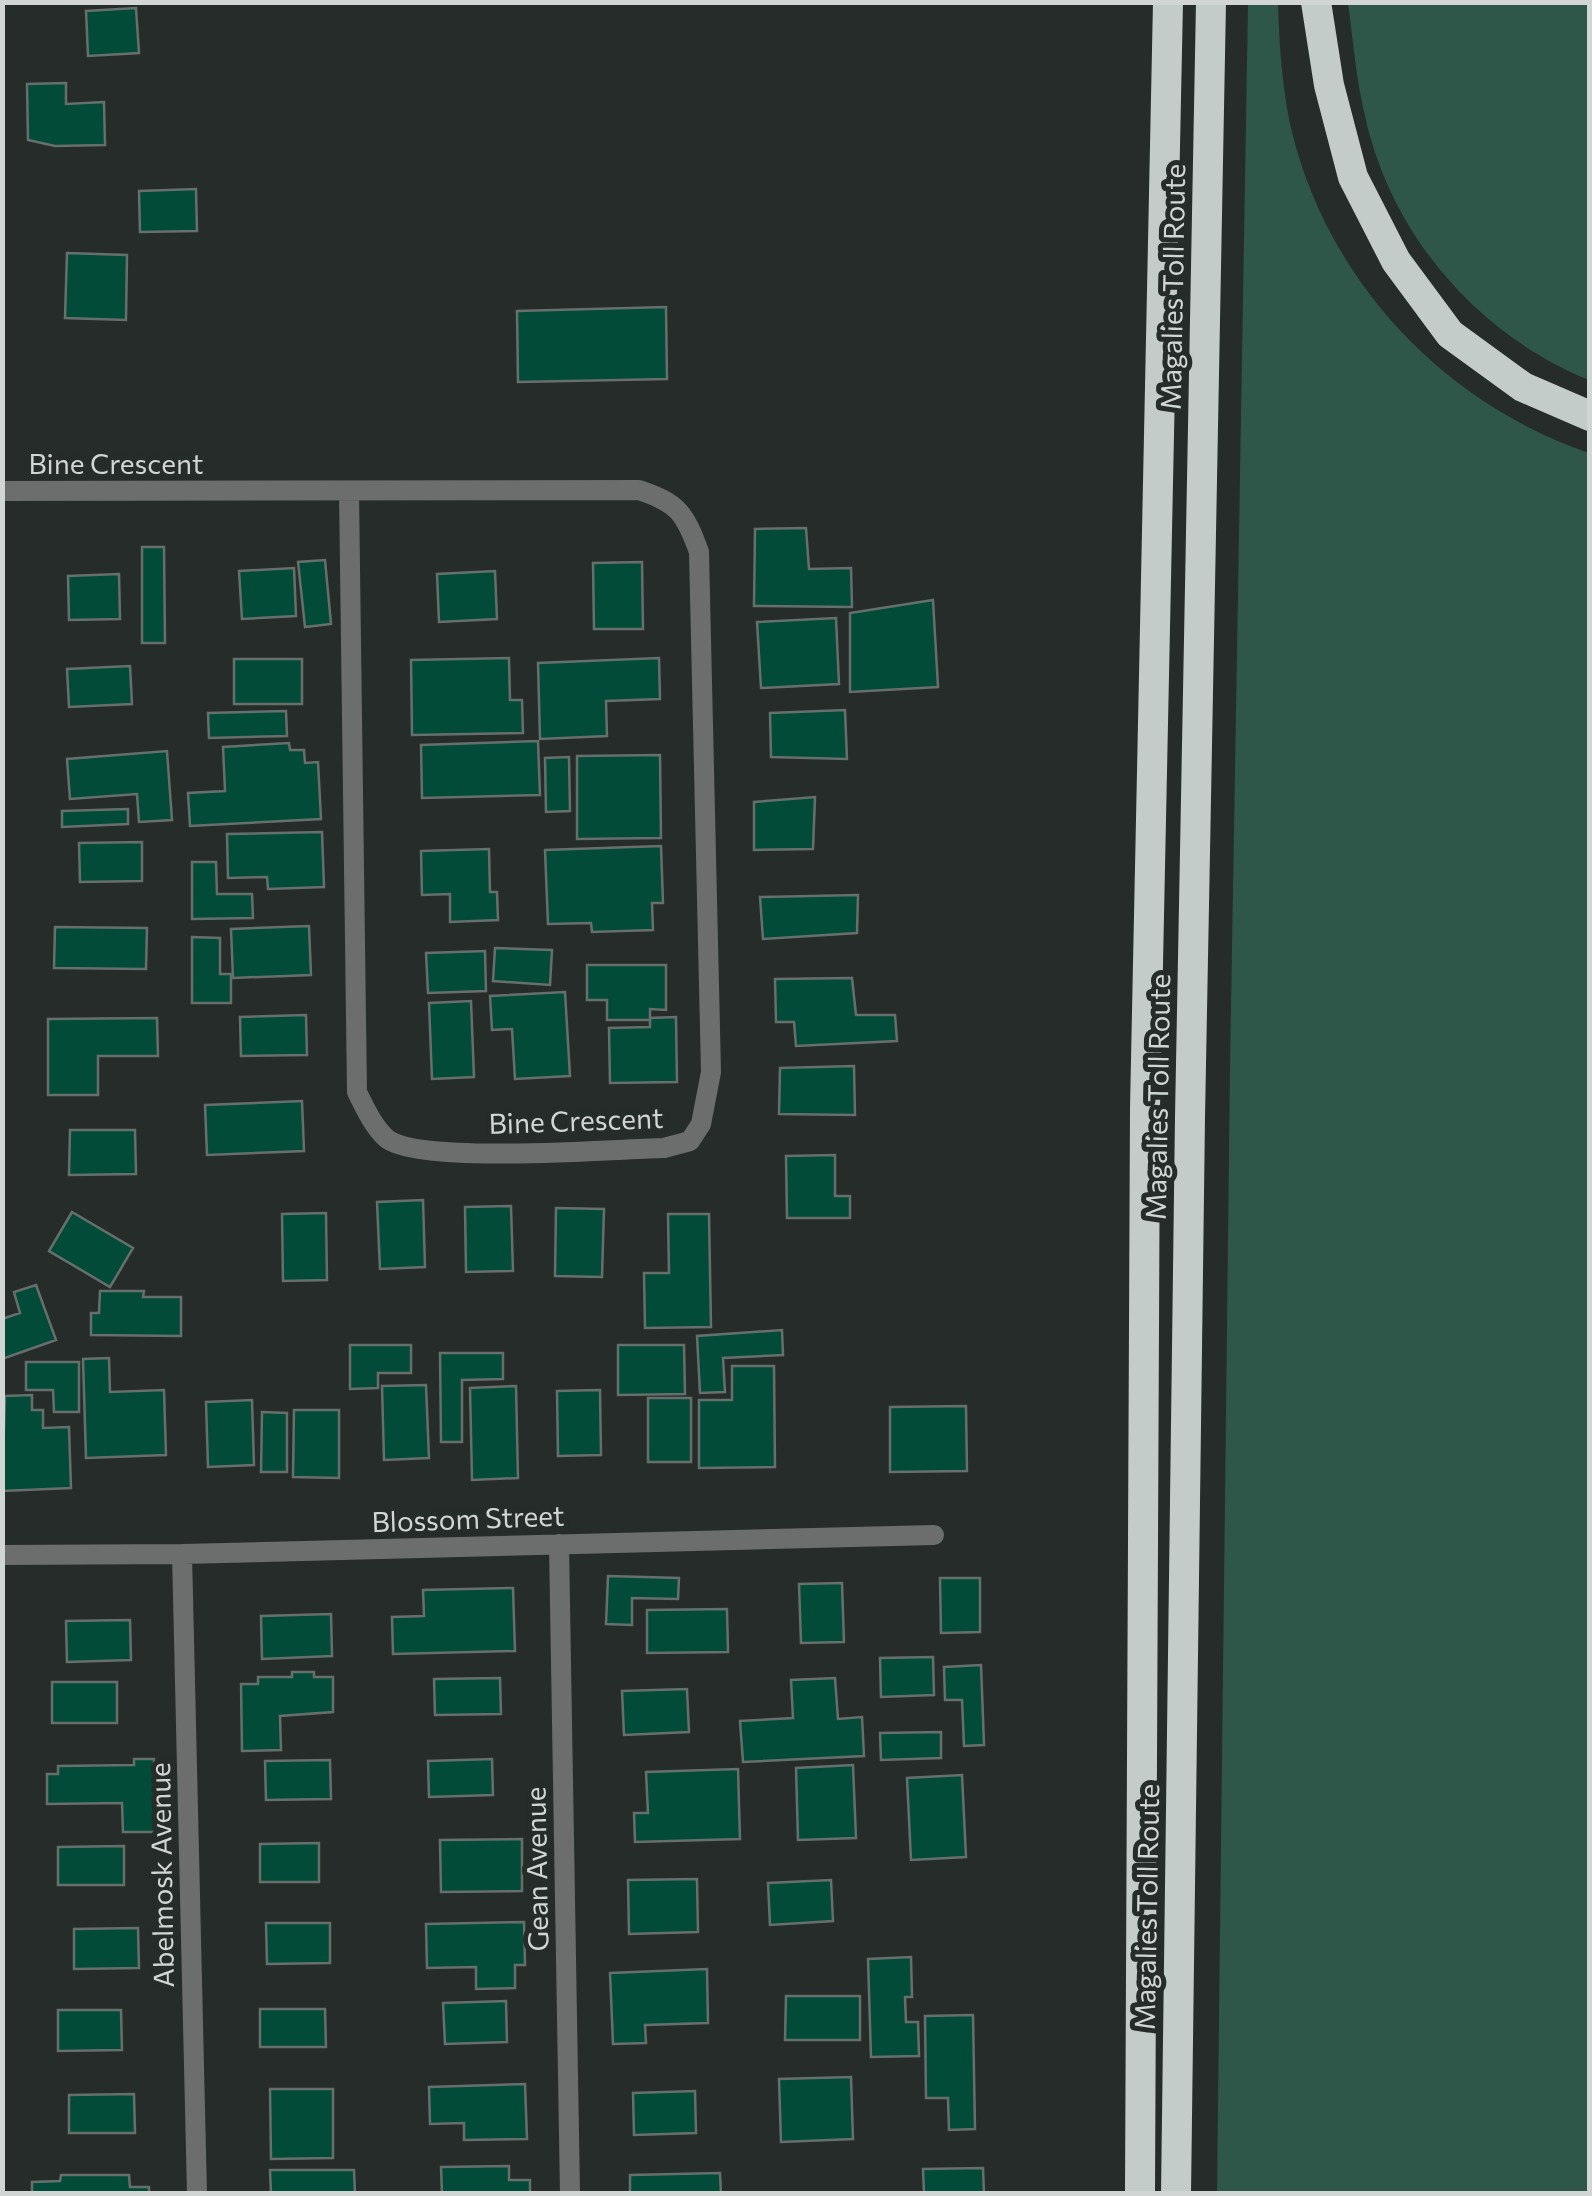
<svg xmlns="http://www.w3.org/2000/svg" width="1592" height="2196" font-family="Commissioner,sans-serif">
  <rect width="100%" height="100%" fill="#262c29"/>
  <path fill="#2f5749" d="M1278,3c1,40 4,81 12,121 35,154 151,278 299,329v1740h-372l13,-1126 18,-1064z
    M1348,3h241v377c-111,-45 -198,-145 -224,-264 -9,-37 -12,-76 -17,-113z"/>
  <path fill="#014b38" stroke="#676f6c" stroke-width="2.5" d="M136,8l3,45 -51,3 -2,-45z
    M66,83v21l38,-2 1,43 -50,1 -27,-6 -1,-56z
    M196,189l1,42 -57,1 -1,-41z
    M67,253l60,2 -1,65 -61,-2z
    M666,307l1,72 -149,3 -1,-71z
    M806,528l3,41 42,-1 1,39 -98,-1 1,-77z
    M142,547h22l1,96h-23z
    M325,560l6,64 -26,3 -7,-65z
    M642,562l1,67h-49l-1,-66z
    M294,568l2,48 -54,3 -3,-48z
    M495,571l2,48 -58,3 -2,-48z
    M119,574l1,45 -51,1 -1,-44z
    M933,600l5,87 -88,5v-79z
    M836,618l3,66 -78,4 -4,-66z
    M509,658l1,42h12l1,33 -111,2 -1,-75z
    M659,658l1,41 -54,2 1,35 -67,3 -2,-76z
    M234,659h68v45h-68z
    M130,666l2,38 -63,3 -2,-38z
    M845,710l2,49 -76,-2 -1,-44z
    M286,711l1,25 -78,2 -1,-25z
    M538,741l2,54 -118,3 -1,-53z
    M289,743l1,7h14l1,13 13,-1 3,57 -131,7 -2,-33 37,-2 -2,-44z
    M167,751l5,69 -33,2 -2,-28 -67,5 -3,-40z
    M660,755l1,83 -84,1v-83z
    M569,757l1,54 -24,1 -1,-54z
    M815,797l-2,52 -59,1v-48z
    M128,809v15l-66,3v-16z
    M322,832l2,55 -56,2 -1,-12 -39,1 -1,-44z
    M142,842v39l-62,1 -1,-39z
    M661,846l2,57h-11l1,27 -61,2 -1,-9 -43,1 -3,-74z
    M489,849l1,43h7l1,28 -48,2v-28l-28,1 -1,-44z
    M192,862h24l1,32h35l1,24 -61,1z
    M858,895l-1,38 -94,6 -3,-42z
    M309,926l2,49 -78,3 -2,-49z
    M55,927l92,1 -1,41 -92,-1z
    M192,937l28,1v36h11v29h-39z
    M495,948l57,2 -2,35 -57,-4z
    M485,951l1,40 -58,2 -2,-40z
    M587,965h79v45l-16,-1v11h-43v-20h-20z
    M852,978l4,37h39l2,26 -101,5 -2,-24h-18l-1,-43z
    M565,992l5,84 -55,3 -3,-50 -20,1 -2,-34z
    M471,1001l3,76 -42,2 -3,-76z
    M306,1015l1,40 -66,1 -1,-39z
    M676,1017l1,65 -67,1 -1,-55 41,-1v-9z
    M157,1018l1,38h-60v39h-50v-76z
    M854,1066l1,49 -76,-1 1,-46z
    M302,1101l2,50 -97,4 -2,-50z
    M70,1130h65l1,44 -67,1z
    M835,1155v41h15v22h-63l-1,-62z
    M423,1200l2,67 -45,2 -3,-67z
    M511,1206l2,65 -47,1 -1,-65z
    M556,1208l48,1 -2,68 -47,-1z
    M72,1212l61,36 -23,39 -61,-36z
    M326,1213l1,67 -44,1 -1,-67z
    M668,1214h41l2,113 -66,1 -1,-55h25z
    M36,1285l20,55 -54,19v-40l18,-6 -6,-21z
    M100,1291h44l-1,6h38v39l-90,-1v-22h8z
    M782,1330l1,25 -60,3 2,34 -25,1 -3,-57z
    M350,1345h61v28h-33v15l-28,1z
    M618,1345h66l1,49 -67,1z
    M440,1353h63v26l-41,1v62h-21z
    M109,1358l1,34 54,-2 2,65 -80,3 -3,-99z
    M26,1362h53v50h-25l-1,-22h-27z
    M732,1366h42l1,101 -76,1v-68h33z
    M426,1385l3,73 -45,2 -2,-74z
    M516,1386l2,92 -46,2 -2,-92z
    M600,1390l1,65 -43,1 -1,-65z
    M32,1395v15h11v18l26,-1 2,61 -69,3 3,-95z
    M648,1398h43v64h-43z
    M252,1400l2,65 -46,2 -2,-65z
    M966,1406l1,65 -77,1v-65z
    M294,1410h45v68l-46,-1z
    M262,1412l25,1v59h-26z
    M608,1576l71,2 -1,21 -46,-1v27l-26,-1z
    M940,1578h40v54l-39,1z
    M842,1583l2,59 -43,1 -2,-59z
    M513,1588l2,63 -122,3 -1,-37 32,-1 -1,-26z
    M727,1609l1,43 -81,1v-43z
    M331,1614l1,42 -70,3 -1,-43z
    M130,1620l1,40 -64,2 -1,-41z
    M933,1657l1,38 -53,2 -1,-39z
    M981,1665l3,80 -20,1 -2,-46h-17l-1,-33z
    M292,1672h22v5h19v35l-53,4 1,34 -39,1 -1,-67h17v-7h34z
    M500,1678l1,36 -66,1 -1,-36z
    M835,1678l3,41 24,-2 2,39 -121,6 -3,-41 53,-3 -2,-38z
    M52,1682h65v41h-65z
    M687,1689l2,43 -65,3 -2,-44z
    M941,1732v26l-60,2 -1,-27z
    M134,1759h20v36h5l1,37h-37l-1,-29 -75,1v-30h11v-8l76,-1z
    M492,1759l1,36 -64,2 -1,-36z
    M330,1760l1,39 -65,1 -1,-39z
    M853,1765l3,73 -58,2 -2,-72z
    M738,1769l2,70 -105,3 -1,-29h14l-2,-41z
    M962,1775l4,82 -55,3 -4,-82z
    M522,1839v52l-81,1 -1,-52z
    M319,1843v39h-59v-38z
    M124,1846v39h-66v-38z
    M697,1879l1,53 -69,2 -1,-54z
    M831,1880l2,41 -63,4 -2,-42z
    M524,1922l1,43h-10v23l-39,1v-22l-49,1 -1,-44z
    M266,1923h64v40l-63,1z
    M138,1928l1,40 -65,1v-40z
    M911,1957l1,40h-7l1,25h12l1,34 -48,1 -3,-98z
    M707,1969l1,54 -63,2 1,18 -33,1 -3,-71z
    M786,1996h74v44h-75z
    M506,2001l1,41 -62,2 -2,-41z
    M260,2009h65l1,38h-66z
    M58,2010h63l1,40 -64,1z
    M973,2015l2,114 -26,1 -1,-32h-22l-1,-82z
    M851,2077l2,62 -72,3 -2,-63z
    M525,2084l2,55 -63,1v-17l-34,1 -1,-37z
    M270,2089h63v69l-62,1z
    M695,2091l1,42 -62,2 -1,-42z
    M134,2094l1,39h-66v-38z
    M509,2166v14h21v14h-88l-1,-27z
    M983,2168l1,26h-60l-1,-25z
    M270,2170h84l1,24h-84z
    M720,2173l1,21h-91v-19z
    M61,2175h68l1,12h19v7h-117v-12l28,-1z"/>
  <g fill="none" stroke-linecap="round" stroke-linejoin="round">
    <path stroke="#6b6e6d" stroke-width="20" d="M2,491l637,-1c39,13 46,23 60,62l12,520 -10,52 -11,17 -26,7c-50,1 -247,17 -278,-10 -13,-12 -21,-30 -29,-46l-8,-600
      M559,1544l11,650
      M182,1554l15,640
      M2,1555l180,-1 752,-19"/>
    <path stroke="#c4ccc9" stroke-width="30" d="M1316,2l13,83 24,92 43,84 54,73 73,53 67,29
      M1140,2194l5,-1086 23,-1106
      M1176,2194l14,-1077 21,-1115"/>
  </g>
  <g text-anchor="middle" stroke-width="10" stroke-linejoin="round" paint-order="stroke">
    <g font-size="28" fill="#d1d5d3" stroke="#262c29">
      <text transform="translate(1173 287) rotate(-89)" y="10">Magalies Toll Route</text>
      <text x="116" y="474">Bine Crescent</text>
      <text transform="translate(1158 1097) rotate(-89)" y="10">Magalies Toll Route</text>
      <text transform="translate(576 1121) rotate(-2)" y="10">Bine Crescent</text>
      <text transform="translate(468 1519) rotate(-2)" y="10">Blossom Street</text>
      <text transform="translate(537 1869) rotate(-91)" y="10">Gean Avenue</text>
      <text transform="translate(162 1875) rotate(-91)" y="10">Abelmosk Avenue</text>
      <text transform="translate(1147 1907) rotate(-89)" y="10">Magalies Toll Route</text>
    </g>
  </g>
  <rect width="1592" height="2196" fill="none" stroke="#d1d5d3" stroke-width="10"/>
</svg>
